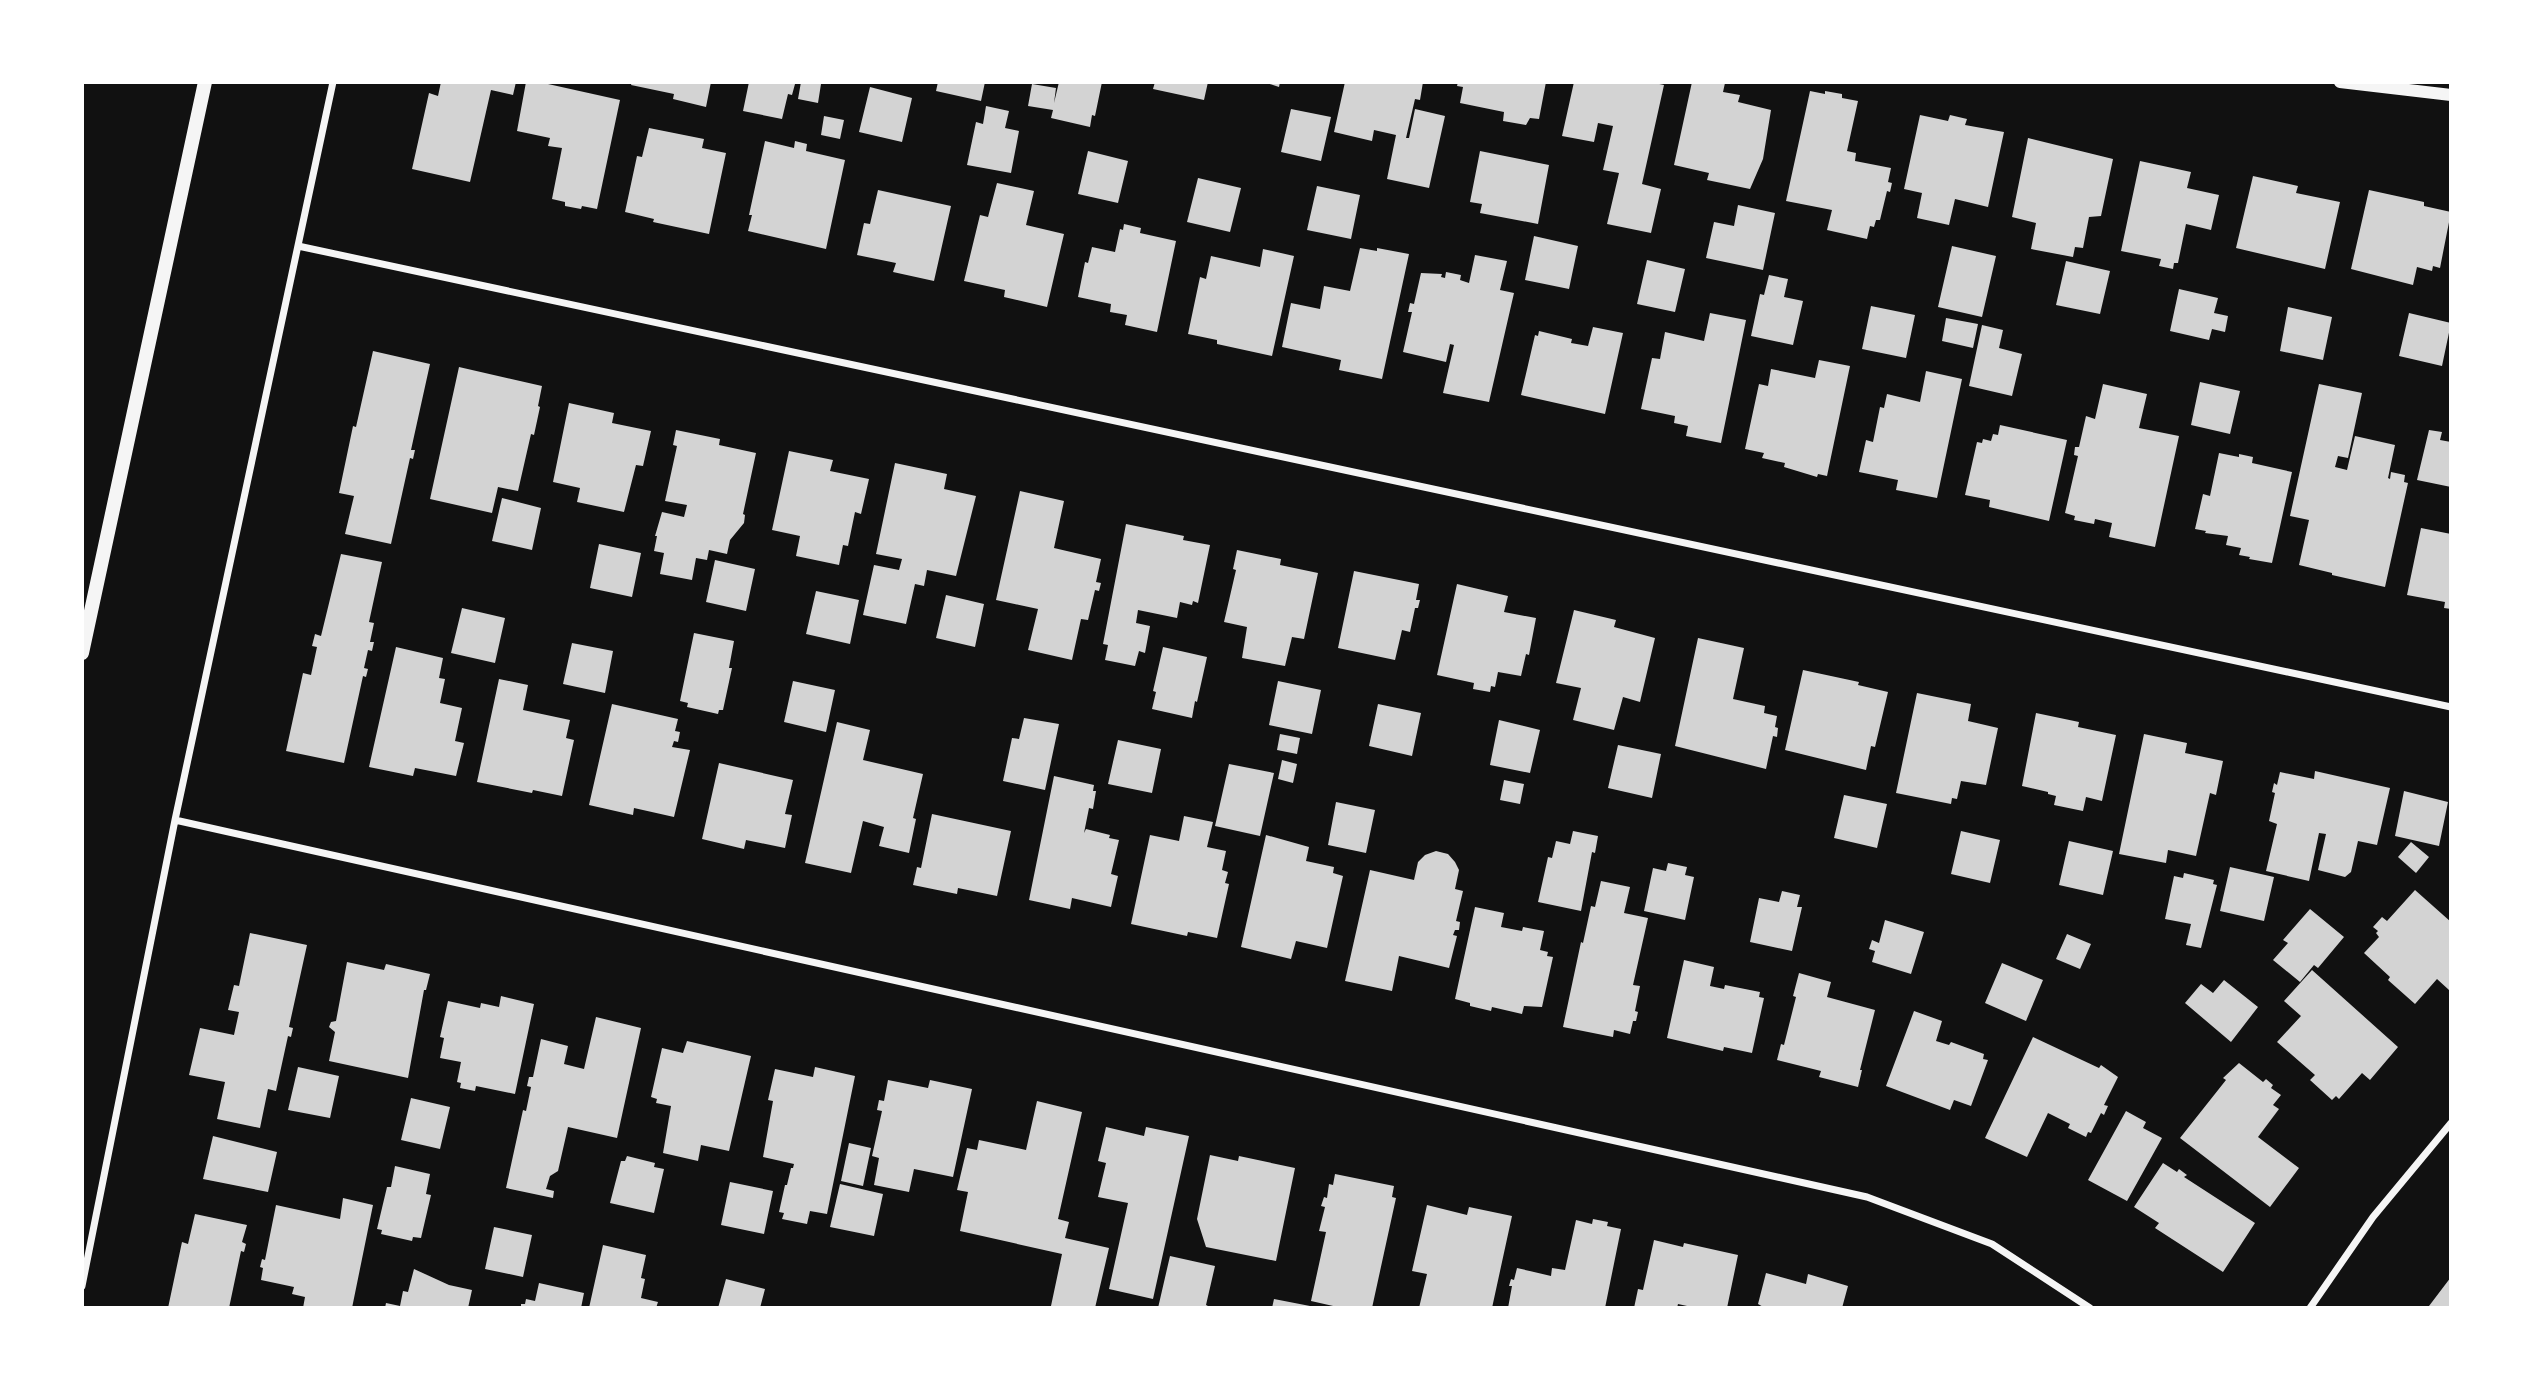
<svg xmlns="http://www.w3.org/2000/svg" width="2533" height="1390" font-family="'Asap Condensed',sans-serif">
  <rect width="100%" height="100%" fill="#111"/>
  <path fill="#d3d3d3" d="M441,82h75l-3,13 -22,-5 -21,92 -58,-13 17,-76 9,3z
    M526,82h13l81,18 -23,109 -15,-3 -1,3 -16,-3v-4l-13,-3 10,-51 -14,-2 2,-8 -33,-7z
    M632,82h79l-5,25 -33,-8 1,-5 -43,-9z
    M749,82h42l4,2 -3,11 -4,-1 -6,25 -39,-8z
    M801,82l20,2 -3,19 -20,-4z
    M938,82h47l-4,19 -45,-10z
    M1059,82h43l-7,34 -3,-1 -2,12 -39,-9 2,-8 -25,-4 4,-22 24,4 -2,15z
    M1155,82h53l-4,18 -51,-11z
    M1264,82h16l-1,5z
    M1345,82h78l-3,18 -5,-1 -9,39h3l6,-29 30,7 -16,72 -42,-9 9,-44 -22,-5 -2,11 -38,-9z
    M1458,82h88l-7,37 -9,-1 -4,7 -23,-4 1,-9 -44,-9 3,-16 -6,-1z
    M1574,82h76l14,3 -22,99 19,5 -10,44 -44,-9 12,-51 -16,-3 10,-44 -15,-3 -4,19 -32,-6z
    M1692,82l33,1 -2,9 17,3 -2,7 33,8 -8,49 -13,30 -43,-9 2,-7 -35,-8z
    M870,87l42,11 -10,44 -43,-10z
    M1810,91l15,3v-3l17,3v4l16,3 -11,50 9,2 -1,8 36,7 -3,14 4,1 -2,9 -3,-1 -7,29h-4l-2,7 -4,-1 -3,13 -40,-9 5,-20 -46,-9z
    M986,106l23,5 -4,17 14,3 -8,42 -44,-8 9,-43 7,2z
    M1291,109l40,8 -10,44 -40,-9z
    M1920,115l28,6 2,-6 17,4 -2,6 39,7 -16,75 -33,-8 -6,26 -32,-7 5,-25 -18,-4z
    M824,116l20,4 -4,19 -19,-4z
    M649,128l55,11 -2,9 24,5 -17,81 -56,-12 1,-3 -29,-7 12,-56 5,1z
    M2028,138l85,21 -12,57 -12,1 -6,31 -8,-1 -2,10 -42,-8 5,-26 -24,-6z
    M765,141l29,7 1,-7 12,3 -1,7 39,9 -19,89 -78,-18 4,-16h-3z
    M1088,151l40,10 -10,42 -40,-9z
    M1480,151l69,14 -11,59 -58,-11 2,-9 -12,-2z
    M2140,161l51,11 -4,16 32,7 -8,35 -25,-6 -8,39h-4l-1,6 -14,-3 2,-7 -40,-8z
    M2253,176l45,10 -2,7 44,9 -15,67 -89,-21z
    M1198,178l43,10 -11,44 -43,-10z
    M997,183l37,8 -8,34 38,9 -17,73 -43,-10 1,-7 -41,-9 16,-66 8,2z
    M1317,186l43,9 -9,44 -44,-9z
    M878,190l73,16 -17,75 -41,-9 3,-9 -39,-8 7,-32 6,1z
    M2369,190l55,12v4l27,6 -11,56 -7,-2 -1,5 -15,-4 -4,18 -62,-16z
    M1738,205l37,8 -12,57 -57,-12 8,-36 20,4z
    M1124,224l17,4 -1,5 36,8 -19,91 -32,-7 2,-10 -17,-3 1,-8 -33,-7 7,-35 3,1 4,-16 23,5 5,-23 3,1z
    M1534,236l44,10 -9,43 -44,-9z
    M1952,246l44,10 -14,61 -44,-10z
    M1360,248l17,3v-3l32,6 -27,125 -43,-9 2,-10 -59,-13 9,-44 29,6 4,-23 26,5z
    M1263,249l31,7 -22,100 -55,-12v-4l-29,-6 12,-57 6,2 5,-23 49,11z
    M1475,255l32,6 -7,29 14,3 -25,109 -46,-9 11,-48 -4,-1 -4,18 -43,-10 9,-40h-4l2,-9 4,1 7,-31 21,1 -1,3 4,1 1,-6 15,3 -1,5 9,3z
    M1647,260l38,9 -10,43 -38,-8z
    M2066,261l44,10 -10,43 -44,-9z
    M1769,275l19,4 -4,18 19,4 -10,44 -42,-9 9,-42 4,1z
    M2179,289l39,9 -4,15 14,3 -3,16 -13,-3 -3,11 -39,-9z
    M1871,306l44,9 -9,43 -44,-9z
    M2288,307l44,10 -9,43 -43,-9z
    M1710,313l36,7 -25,123 -35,-7 2,-10 -14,-3 1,-7 -34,-7 11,-51 8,1 5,-27 39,9z
    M2409,313l42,10 -9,43 -43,-10z
    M1946,318l32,6 -5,24 -31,-7z
    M1982,325l21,5 -4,18 23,6 -10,42 -43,-10z
    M1593,327l30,6 -18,81 -84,-19 14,-60 3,1 1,-5 33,8 -1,4 17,3z
    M373,351l57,13 -19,86h4l-2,9 -3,-1 -19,86 -46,-10 9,-38 -15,-3 14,-67 3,1z
    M1819,360l31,6 -23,110 -9,-2 -1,3 -33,-10 1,-4 -23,-5 2,-5 -19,-4 14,-65 9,2 3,-17 44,9z
    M459,367l83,19 -4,20 2,1 -6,28 -3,-1 -13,57 -20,-4 -6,26 -62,-14z
    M1926,371l36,8 -25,119 -41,-8 2,-10 -39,-8 7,-32 7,2 7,-35 4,1 3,-14 33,8z
    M2200,382l40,9 -10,43 -39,-9z
    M2103,384l44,10 -8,34 40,8 -24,111 -46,-10 3,-14 -17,-4 -1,5 -20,-4 1,-4 -10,-3 13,-57 -4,-1 1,-8h4l7,-31 9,3z
    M2319,384l43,9 -14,65 -10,-2 -3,11 12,3 8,-34 40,9 -7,33 2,1 1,-7 14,3 -1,7 4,1 -23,104 -53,-12v-2l-33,-8 10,-45 -19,-4z
    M569,403l45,10 -2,10 39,8 -8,35 -7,-1 -12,47 -47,-10 3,-14 -27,-6z
    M2000,425l67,15 -18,81 -60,-14 1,-7 -25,-5 12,-53 5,1 1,-4 8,2 2,-7 5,1z
    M676,430l44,9 -1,6 37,8 -13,61 2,1 -1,8 -14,17 -3,14 -18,-4 -2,10 -11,-2 -4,22 -32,-6 4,-21 -10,-2 3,-15h-2l7,-24 22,5 3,-12 -22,-4 12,-55 -4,-1z
    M2429,430l13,2 -2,8 11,2v45l-34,-7z
    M789,451l44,9 -3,11 39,8 -8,35 -6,-2 -7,34 -5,-1 -4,20 -43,-9 4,-20 -28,-6z
    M2219,453l20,4v-3l14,3 -1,6 40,9 -20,91 -23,-4 1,-2 -11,-2 2,-7 -15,-3 2,-9 -23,-3 1,-2 -11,-2 8,-35 7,2z
    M895,463l52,11 -3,15 32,7 -20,80 -29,-6 -3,16 -9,-2 -9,40 -43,-9 11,-50 25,5 3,-11 -26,-5z
    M1020,491l44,10 -10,47 47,11 -5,23 5,1 -2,8 -4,-1 -7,30 -7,-1 -9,41 -44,-10 10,-41 -42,-9z
    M502,498l39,10 -9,42 -40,-9z
    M1126,524l58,12 -1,4 27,5 -12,58 -5,-2 -1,4 -12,-3 -3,16 -39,-8 -2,13 14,3 -5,27 -6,-2 -4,15 -30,-6 3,-15 -5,-1z
    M2421,528l30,6v75l-7,-1 1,-6 -38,-7z
    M599,544l42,9 -9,44 -42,-9z
    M1237,550l44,9 -1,6 38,8 -14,66 -12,-2 -7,29 -43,-8 5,-31 -23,-5 12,-52 -3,-1z
    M341,554l41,8 -13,60 5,1 -4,19h4l-2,9 -4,-1 -4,18 4,1 -2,8 -3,-1 -19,87 -58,-12 17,-78 8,2 6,-28 -5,-1 3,-12 6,2z
    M715,560l40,9 -9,42 -40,-9z
    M1354,571l65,13 -3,16h4l-2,8h-3l-5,24 -8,-2 -7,30 -57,-12z
    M1457,584l51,12 -4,16 32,6 -7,37 -3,-1 -5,22 -23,-4 -3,15 -4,-1 -1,6 -17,-3 1,-6 -37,-8z
    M816,591l43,9 -9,44 -44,-10z
    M946,595l38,9 -9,43 -39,-9z
    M462,608l43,10 -10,45 -44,-10z
    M1574,610l42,10 -2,7 41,11 -15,64 -17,-5 -9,33 -41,-10 8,-32 -25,-5z
    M694,633l40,8 -5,27h3l-9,42h-4l-1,4 -31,-7 1,-4 -8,-2z
    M1698,638l46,10 -11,51 32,7 -1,7 13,3 -2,11 3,1 -1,9 -4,-1 -7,33 -91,-23z
    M572,643l41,8 -8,42 -42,-9z
    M396,647l47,11 -4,20 6,1 -5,24 22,5 -7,33 9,2 -8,33 -41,-8 -2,8 -44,-9z
    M1163,647l44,10 -10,45 -2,-1 -3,17 -40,-9 4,-17 -3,-1z
    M1803,670l56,12 -1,3 30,7 -13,55 -4,-1 -5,24 -81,-20z
    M499,679l29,6 -5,25 47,10 -4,18 8,2 -12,56 -29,-6 -1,3 -55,-11z
    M793,681l42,9 -9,42 -42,-10z
    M1278,681l43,9 -9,44 -43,-9z
    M1917,693l54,11 -3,17 30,7 -12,57 -25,-4 -4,18 -5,-1 -1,6 -55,-11z
    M612,704l66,15 -3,12 5,1 -2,10 -4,-1 -2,6 18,3 -16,67 -40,-9 -1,7 -44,-10z
    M1378,704l43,9 -9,43 -43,-10z
    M2036,713l43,9 -1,5 38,8 -14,66 -16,-4 -3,14 -29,-6 2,-9 -8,-2v-2l-26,-6z
    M1024,718l35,6 -14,66 -42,-9 9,-43 7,1z
    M1499,720l41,10 -10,43 -40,-8z
    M837,722l33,8 -7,30 60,14 -10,44 3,1 -7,34 -30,-7 5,-19 -21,-6 -12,52 -46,-10z
    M1280,734l20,4 -3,16 -20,-4z
    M2144,734l43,9 -2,10 38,8 -7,34 -6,-2 -14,63 -28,-6 -2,13 -47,-9z
    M1118,740l43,9 -9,44 -44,-9z
    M1618,745l43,9 -9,44 -44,-10z
    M1282,760l15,4 -4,19 -15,-4z
    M719,763l74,17 -8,34 7,1 -7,33 -39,-8 -2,9 -42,-10z
    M1229,764l45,9 -14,63 -45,-10z
    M2315,771l75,17 -13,57 -19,-4 -7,31 -6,5 -27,-7 8,-36 -7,-1 -10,48 -43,-10 11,-47 -8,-3 6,-28 -3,-1 2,-9 3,2 3,-13 34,7z
    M1054,776l40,9 -1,6h3l-3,18 -4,-1 -5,25 2,-4 24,6 -1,3 10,2 -8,34 7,2 -7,31 -39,-9 -2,11 -41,-9z
    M1504,780l20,4 -4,20 -20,-4z
    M2404,791l44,11 -9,44 -44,-10z
    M1844,795l43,9 -10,44 -43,-10z
    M1336,802l39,8 -9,43 -38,-8z
    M932,814l79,17 -14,65 -39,-8 -1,6 -44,-9 4,-18 4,1z
    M1184,816l29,6 -6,25 19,4 -4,19 6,2 -3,11 4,1 -12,54 -29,-6 -1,4 -56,-12 19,-89 29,6z
    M1573,831l25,5 -3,17 -3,-1 -11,59 -43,-9 10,-45 4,1 4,-17 14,3z
    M1961,831l39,9 -10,43 -39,-9z
    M1266,835l43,12 -3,14 28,6 -1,6 10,3 -16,72 -31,-7 -5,18 -50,-12z
    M2069,841l44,10 -10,44 -44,-10z
    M2411,842l18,15 -13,16 -18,-16z
    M1436,851l12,3 7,8 4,8 -4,19 8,2 -7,30 4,1 -1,8h-4l-2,5 4,1 -8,32 -50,-12 -7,35 -47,-10 25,-111 44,10 4,-18 7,-7z
    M1668,863l19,4 -2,8 9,2 -9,43 -41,-9 9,-43 13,3z
    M2230,867l44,10 -10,44 -44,-10z
    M2184,873l30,7 -1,4 4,1 -16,63 -15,-3 5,-21 -26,-5 9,-43 9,2z
    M1601,881l29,6 -6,26 24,5 -15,67 7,1 -5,25 3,1 -2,9h-3l-3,13 -16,-4 -1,7 -50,-10 18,-85 2,1 8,-37 4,1z
    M2415,890l36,32v66l-2,2 -12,-11 -22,25 -27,-24 2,-3 -26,-24 15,-16 -3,-4 2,-2 -5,-4 9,-10 5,4z
    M1782,891l18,4 -3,12h5l-10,44 -42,-9 9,-44 20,4z
    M1475,907l29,6 -3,14 21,4 1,-4 21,4 -4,19 8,2 -1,4 6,1 -11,50 -18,-1 -2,8 -30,-7 -1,4 -21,-5v-3l-15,-4z
    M2310,909l34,28 -26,31 -4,-3 -14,17 -27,-22 15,-17 -5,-3z
    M1885,920l39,12 -13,42 -39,-12 3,-11 -6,-2 3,-9 7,3z
    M250,933l57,12 -18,82 4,1 -2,9 -3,-1 -12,55 -8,-2 -8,39 -43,-9 8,-37 -36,-7 11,-47 34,7 5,-23 -11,-2 6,-25 5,1z
    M2067,934l24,10 -11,25 -24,-10z
    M1684,960l30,7 -4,19 14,3 1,-4 35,7 -1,5 5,1 -12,55 -28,-6 -1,4 -56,-13z
    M347,962l37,8 2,-6 44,10 -4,16h-2l-16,88 -79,-17 6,-29 -6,-5 2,-5 5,-1z
    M2002,963l41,17 -17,41 -41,-18z
    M2312,970l86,77 -28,33 -8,-7 -23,26 -3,-3 -4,4 -22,-20 5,-5 -38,-33 24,-26 -17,-15z
    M1799,973l32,9 -4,15 48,13 -15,60h2l-4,17 -39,-10 2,-6 -44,-11 4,-16 3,1 12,-48 -3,-1z
    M2224,980l34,27 -27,35 -46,-39 16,-19 12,9z
    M501,996l33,8 -19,90 -39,-8 -1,5 -15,-3 1,-5 -4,-1 4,-20 -21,-4 4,-20 -4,-1 8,-36 32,7 1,-5 18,4z
    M1914,1011l28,10 -6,20 13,4 2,-3 33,12 -1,5 5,1 -17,46 -17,-6 -4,10 -64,-24z
    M596,1017l45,11 -24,110 -49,-11 -10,44 -8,5 -4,13 8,2 -1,7 -47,-10 17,-78 3,1 5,-24 -4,-1 2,-9h4l8,-38 27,7 -4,18 20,5z
    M2033,1037l66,31 2,-3 17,12 -14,28 4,1 -4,9 -3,-2 -10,20 -3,-1 -2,5 -18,-9 2,-4 -22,-11 -21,44 -42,-19z
    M687,1041l64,15 -22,95 -28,-6 -3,16 -35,-8 8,-47 -15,-3 1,-4 -6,-2 11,-49 21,5z
    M2239,1063l24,19 3,-3 7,6 -2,3 10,7 -8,10 6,4 -21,28 41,31 -29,39 -90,-69 46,-58 -3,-2z
    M298,1067l41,9 -9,42 -42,-8z
    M815,1067l40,9 -28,138 -17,-3 -3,13 -25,-5 2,-6 -5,-1 6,-27h2l4,-17h2l1,-4 -31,-7 10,-56 -5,-1 7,-31 38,8z
    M888,1080l40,8 2,-8 42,9 -19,88 -39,-8 -5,23 -35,-7 5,-27 -7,-2 10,-45 -5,-1 2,-10 5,1z
    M411,1098l39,9 -10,42 -39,-9z
    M1037,1101l45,11 -24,107 11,3 -4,16 44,10 -14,60 -44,-2 11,-52 -102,-23 8,-39 -11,-2 10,-42 10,2 2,-10 47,10z
    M2126,1111l20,11 -3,6 19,10 -35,63 -39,-21z
    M1106,1127l38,9 2,-9 43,9 -36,163 -44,-10 19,-86 -30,-6 8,-34 -8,-2z
    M213,1136l64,16 -9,40 -65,-13z
    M849,1143l22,5 -8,38 -22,-5z
    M1210,1155l28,6 1,-5 56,12 -19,93 -70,-14 -9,-28z
    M627,1156l28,7 -1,4 10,2 -10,44 -44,-10 11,-42h4z
    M2163,1163l14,9 2,-3 8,6 -3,2 71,46 -32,49 -68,-44 4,-5 -25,-16z
    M395,1166l35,8 -4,20 5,1 -10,43 -8,-1 -1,4 -31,-7 1,-4 -5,-1 10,-42h4z
    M1335,1174l59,12 -2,11 4,1 -24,110h-30l-31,-7 15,-69 -7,-1 6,-24 -4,-1 3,-9 3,1 2,-14 4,1z
    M730,1182l43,9 -9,43 -43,-9z
    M840,1184l43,10 -9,42 -44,-9z
    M343,1198l30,7 -21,103h-49l2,-11 -13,-3 2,-7 -33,-7 2,-12 -3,-1 2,-8 3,1 11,-55 64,14z
    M1427,1205l40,10 2,-8 43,9 -20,92h-73l8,-34 -15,-3z
    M195,1214l52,11 -5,17 4,2 -2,8 -3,-1 -12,57h-61l14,-66 6,2z
    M1593,1219l15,3 -1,4 14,3 -16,79h-97l4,-22h-3l2,-7 3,1 3,-12 34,8 1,-8 13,2 11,-50 16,4z
    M494,1227l38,8 -9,42 -38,-8z
    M1654,1240l29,7 1,-4 54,12 -11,53h-31l-18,-4 -1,4h-43l4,-19 5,1z
    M603,1245l43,10 -5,23 4,1 -4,19 17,4 -2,6h-67z
    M1170,1256l45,10 -9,39 6,3h-54z
    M414,1269l35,16 23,5 -4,18h-83l1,-5 14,3 3,-15 5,1z
    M1766,1273l40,11 2,-10 40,12 -6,22h-77l-7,-4z
    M2451,1277v31h-21l-1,-2z
    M726,1279l39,10 -5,19h-42z
    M539,1283l45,10 -3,15h-60v-4h4l1,-5 9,2z
    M1274,1299l36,7v2h-38z"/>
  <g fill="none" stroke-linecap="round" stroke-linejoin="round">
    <path stroke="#f5f5f5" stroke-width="7" d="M298,246l2153,461
      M175,820l1692,377 125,47 98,64
      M82,1286l93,-466 158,-738
      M2310,1308l63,-91 78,-94"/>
    <path stroke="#f5f5f5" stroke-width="12" d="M2340,82l111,13"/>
    <path stroke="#f5f5f5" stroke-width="14" d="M82,653l123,-571"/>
  </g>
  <rect width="2533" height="1390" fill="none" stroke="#ffffff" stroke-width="168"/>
</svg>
